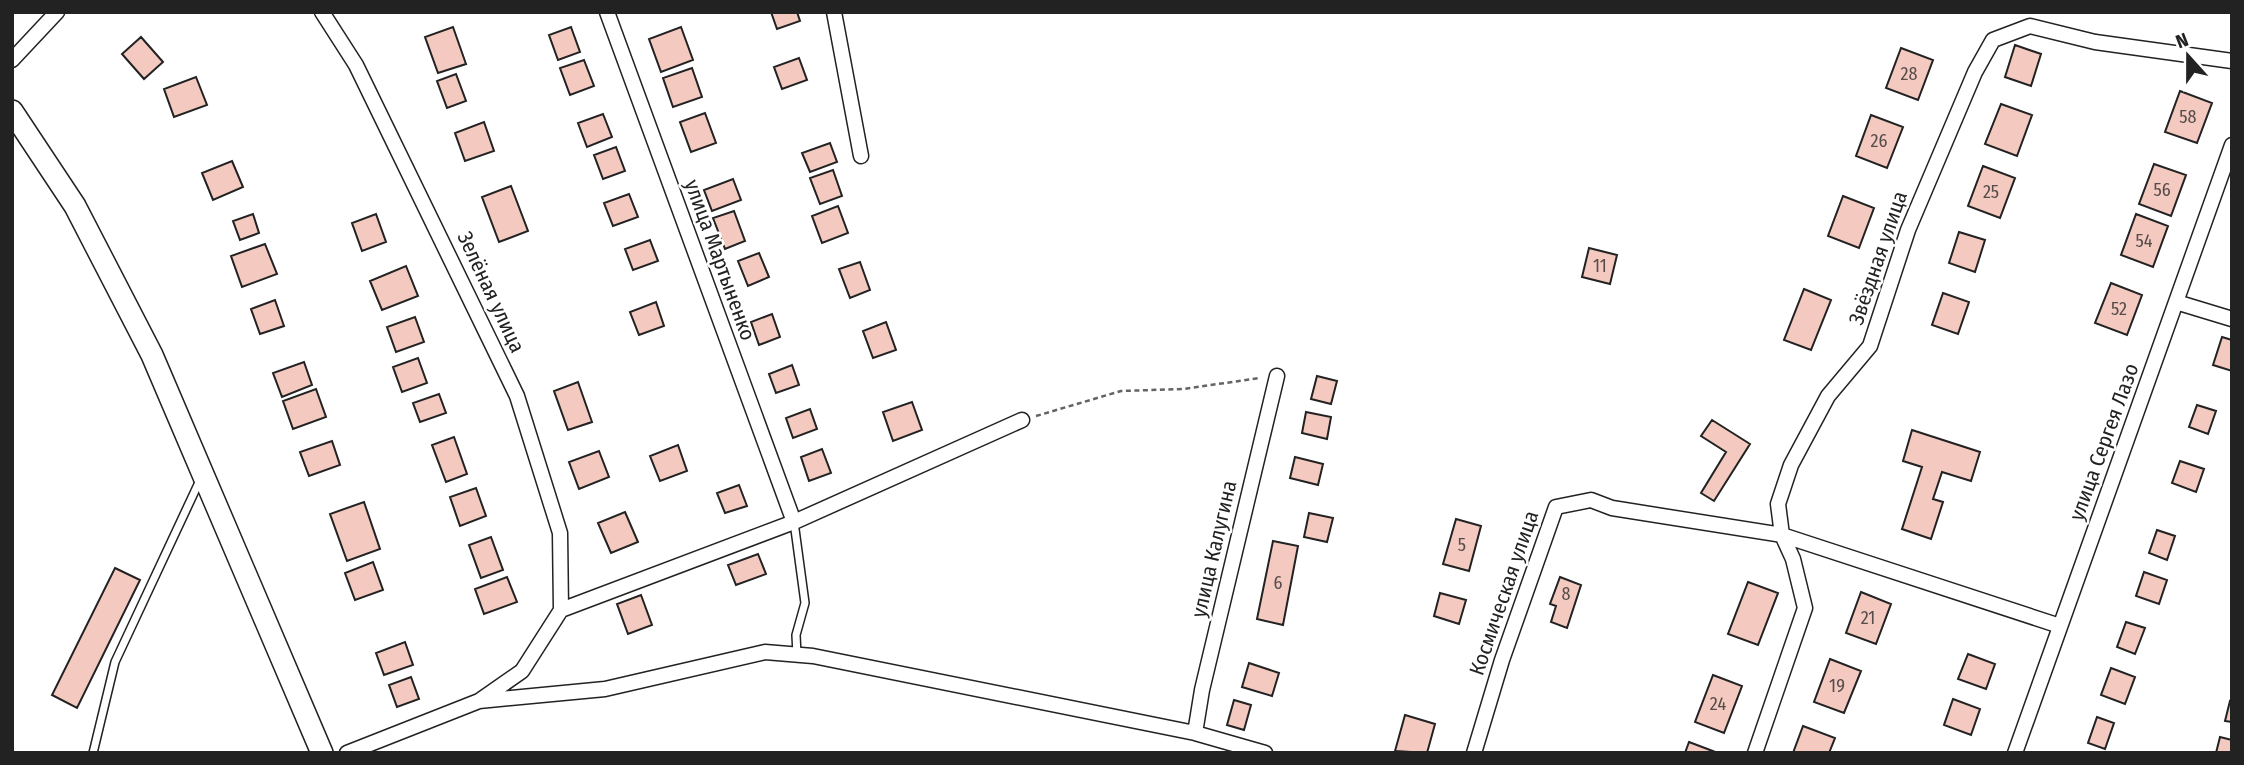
<svg xmlns="http://www.w3.org/2000/svg" width="2244" height="765" font-family="'Fira Sans Condensed',sans-serif">
  <rect width="100%" height="100%" fill="#fff"/>
  <path fill="#f3c9c0" stroke="#222" stroke-width="2" d="M771,12h26l3,9 -23,8z
    M453,27l13,37 -28,9 -13,-36z
    M571,27l9,25 -22,8 -9,-25z
    M681,27l12,33 -32,12 -12,-33z
    M141,37l22,25 -19,17 -22,-25z
    M2015,45l26,9 -10,32 -26,-9z
    M1901,48l32,12 -15,40 -32,-12z
    M799,58l8,22 -25,9 -8,-22z
    M584,60l10,26 -24,9 -10,-27z
    M692,68l10,29 -29,10 -10,-29z
    M456,74l10,27 -19,7 -10,-27z
    M196,77l11,28 -33,12 -10,-28z
    M2180,91l32,12 -15,40 -32,-11z
    M2001,104l31,11 -15,41 -32,-12z
    M705,113l11,30 -25,9 -11,-30z
    M603,114l9,23 -25,10 -9,-24z
    M1871,115l32,12 -16,41 -31,-12z
    M484,122l10,29 -29,10 -10,-28z
    M830,143l7,19 -27,10 -8,-19z
    M616,147l9,24 -22,8 -9,-24z
    M232,161l11,26 -30,13 -11,-27z
    M2154,164l32,11 -15,41 -32,-12z
    M1983,166l32,12 -15,40 -32,-12z
    M833,170l9,26 -22,8 -10,-26z
    M733,179l8,21 -29,11 -8,-21z
    M511,186l17,45 -29,11 -17,-45z
    M629,194l9,23 -25,9 -9,-23z
    M1843,196l31,12 -15,40 -31,-12z
    M838,206l10,27 -26,10 -10,-27z
    M734,211l11,30 -20,8 -12,-31z
    M253,214l6,19 -19,7 -7,-19z
    M376,214l10,28 -24,9 -10,-28z
    M2136,214l32,12 -15,41 -32,-12z
    M1959,232l26,8 -10,32 -26,-9z
    M650,240l8,21 -25,9 -8,-21z
    M265,244l12,30 -35,13 -11,-31z
    M1589,248l28,7 -7,29 -28,-7z
    M759,253l10,24 -21,9 -10,-25z
    M860,262l10,28 -20,8 -11,-29z
    M406,266l12,30 -36,14 -12,-29z
    M2111,283l31,12 -15,40 -32,-12z
    M1804,289l27,11 -20,50 -27,-10z
    M1943,293l26,9 -11,32 -26,-9z
    M275,300l9,26 -24,8 -9,-25z
    M656,302l8,24 -25,9 -9,-23z
    M772,314l8,23 -21,8 -8,-23z
    M415,317l9,25 -28,10 -9,-25z
    M886,322l10,28 -23,8 -10,-27z
    M2222,337l10,3v31l-19,-6z
    M418,358l9,25 -25,9 -9,-25z
    M304,362l8,23 -30,12 -9,-24z
    M792,365l7,20 -23,8 -7,-19z
    M1317,376l20,5 -6,23 -20,-5z
    M578,382l14,40 -24,8 -14,-39z
    M316,389l10,28 -33,12 -10,-28z
    M439,394l7,19 -26,9 -7,-19z
    M912,402l10,28 -29,11 -10,-29z
    M2197,405l19,6 -8,23 -19,-7z
    M810,409l7,20 -24,9 -7,-20z
    M1306,412l25,5 -4,22 -25,-6z
    M1712,420l38,24 -36,57 -13,-8 25,-41 -25,-16z
    M1912,430l68,22 -9,29 -29,-9 -9,27 10,3 -12,37 -29,-10 20,-62 -19,-6z
    M454,437l13,37 -21,8 -14,-37z
    M332,441l8,24 -31,11 -9,-24z
    M678,445l9,26 -27,10 -10,-25z
    M822,449l9,24 -22,8 -8,-24z
    M599,451l10,26 -30,12 -10,-27z
    M1295,457l28,7 -5,21 -28,-7z
    M2180,461l24,8 -8,23 -24,-9z
    M739,485l8,21 -22,7 -8,-20z
    M476,488l10,28 -26,10 -10,-29z
    M364,502l16,47 -33,12 -17,-47z
    M625,512l13,30 -27,11 -13,-30z
    M1309,513l24,5 -6,24 -23,-5z
    M1456,519l25,7 -12,45 -26,-7z
    M2157,530l18,6 -8,24 -18,-7z
    M491,537l12,33 -22,8 -12,-33z
    M1273,541l25,5 -15,79 -26,-6z
    M758,554l8,20 -30,11 -8,-20z
    M373,562l10,28 -28,10 -10,-27z
    M115,568l25,12 -63,128 -25,-13z
    M2144,572l23,8 -8,24 -23,-8z
    M507,577l10,25 -33,12 -9,-25z
    M1560,577l21,8 -14,43 -16,-6 5,-16 -6,-2z
    M1748,582l30,11 -20,52 -30,-11z
    M1861,592l30,12 -15,40 -30,-11z
    M1440,593l26,7 -7,24 -25,-8z
    M641,595l11,30 -24,9 -11,-30z
    M2126,622l19,6 -10,26 -18,-7z
    M405,642l8,23 -29,10 -8,-22z
    M1968,654l27,10 -9,25 -28,-10z
    M1830,659l31,12 -17,42 -30,-11z
    M1249,663l30,10 -7,23 -30,-9z
    M2111,668l24,9 -10,27 -24,-9z
    M1713,675l29,11 -18,47 -29,-11z
    M411,677l8,22 -22,8 -8,-22z
    M1953,699l27,10 -9,26 -27,-10z
    M1234,700l17,5 -7,25 -17,-5z
    M2230,701l2,1v20l-7,-1z
    M1405,715l30,9 -8,29 -32,-2z
    M2097,717l17,6 -9,26 -17,-6z
    M1803,726l32,12 -6,15h-36z
    M2220,737l12,3v13h-16z
    M1689,742l29,11h-33z"/>
  <g fill="none" stroke-linecap="round" stroke-linejoin="round">
    <g stroke="#222" stroke-width="10">
      <path id="lane" d="M794,522l11,81 -9,32 1,20
        M93,753l22,-91 86,-184"/>
    </g>
    <g stroke="#222" stroke-width="17">
      <path id="street" d="M322,12l34,53 161,331 43,137 1,77
        M607,12l187,510
        M834,12l27,144
        M12,60l45,-48
        M2176,302l56,17
        M479,701l126,-12 160,-37 48,4 382,77 70,20
        M1195,733l7,-43 75,-314
        M347,753l132,-52 43,-30 39,-61 233,-88 228,-102
        M1474,753l28,-93 54,-153 35,-7 21,8 170,27 278,91
        M1755,753l50,-145 -12,-49 -11,-24 -4,-31 13,-39 37,-69 42,-50 38,-116 67,-158 18,-32 37,-14 65,16 137,19
        M2015,753l217,-608"/>
    </g>
    <g stroke="#222" stroke-width="24">
      <path id="secondary" d="M12,111l63,95 77,149 170,398"/>
    </g>
    <path stroke="#646464" stroke-width="2.5" stroke-dasharray="5 3.5" stroke-linecap="butt" d="M1036,416l85,-25 62,-2 77,-11"/>
    <use href="#lane" stroke="#fff" stroke-width="7"/>
    <use href="#street" stroke="#fff" stroke-width="14"/>
    <use href="#secondary" stroke="#fff" stroke-width="21"/>
  </g>
  <g text-anchor="middle" stroke-width="5" stroke-linejoin="round" paint-order="stroke">
    <g font-size="18" fill="#564c4a">
      <text x="1909" y="80">28</text>
      <text x="2188" y="123">58</text>
      <text x="1879" y="147">26</text>
      <text x="2162" y="196">56</text>
      <text x="1991" y="198">25</text>
      <text x="2144" y="247">54</text>
      <text x="1600" y="272">11</text>
      <text x="2119" y="315">52</text>
      <text x="1462" y="551">5</text>
      <text x="1278" y="589">6</text>
      <text x="1566" y="600">8</text>
      <text x="1868" y="624">21</text>
      <text x="1837" y="692">19</text>
      <text x="1718" y="710">24</text>
    </g>
    <g font-size="21" fill="#222" stroke="#fff">
      <text transform="translate(1878 258) rotate(-71)" y="7">Звёздная улица</text>
      <text transform="translate(720 260) rotate(70)" y="7">улица Мартыненко</text>
      <text transform="translate(491 292) rotate(65)" y="7">Зелёная улица</text>
      <text transform="translate(2104 442) rotate(-70)" y="7">улица Сергея Лазо</text>
      <text transform="translate(1214 549) rotate(-77)" y="7">улица Калугина</text>
      <text transform="translate(1504 593) rotate(-71)" y="7">Космическая улица</text>
    </g>
  </g>
  <rect width="2244" height="765" fill="none" stroke="#222222" stroke-width="28"/>
  <g transform="translate(2188 56) rotate(339)" stroke="#ffffff" stroke-width="5" paint-order="stroke">
  <path d="M0-5L12 26L0 18L-12 26Z" fill="#222222"/>
  <text y="-10" font-size="19" font-weight="bold" text-anchor="middle" fill="#222222">N</text>
  </g>
</svg>
